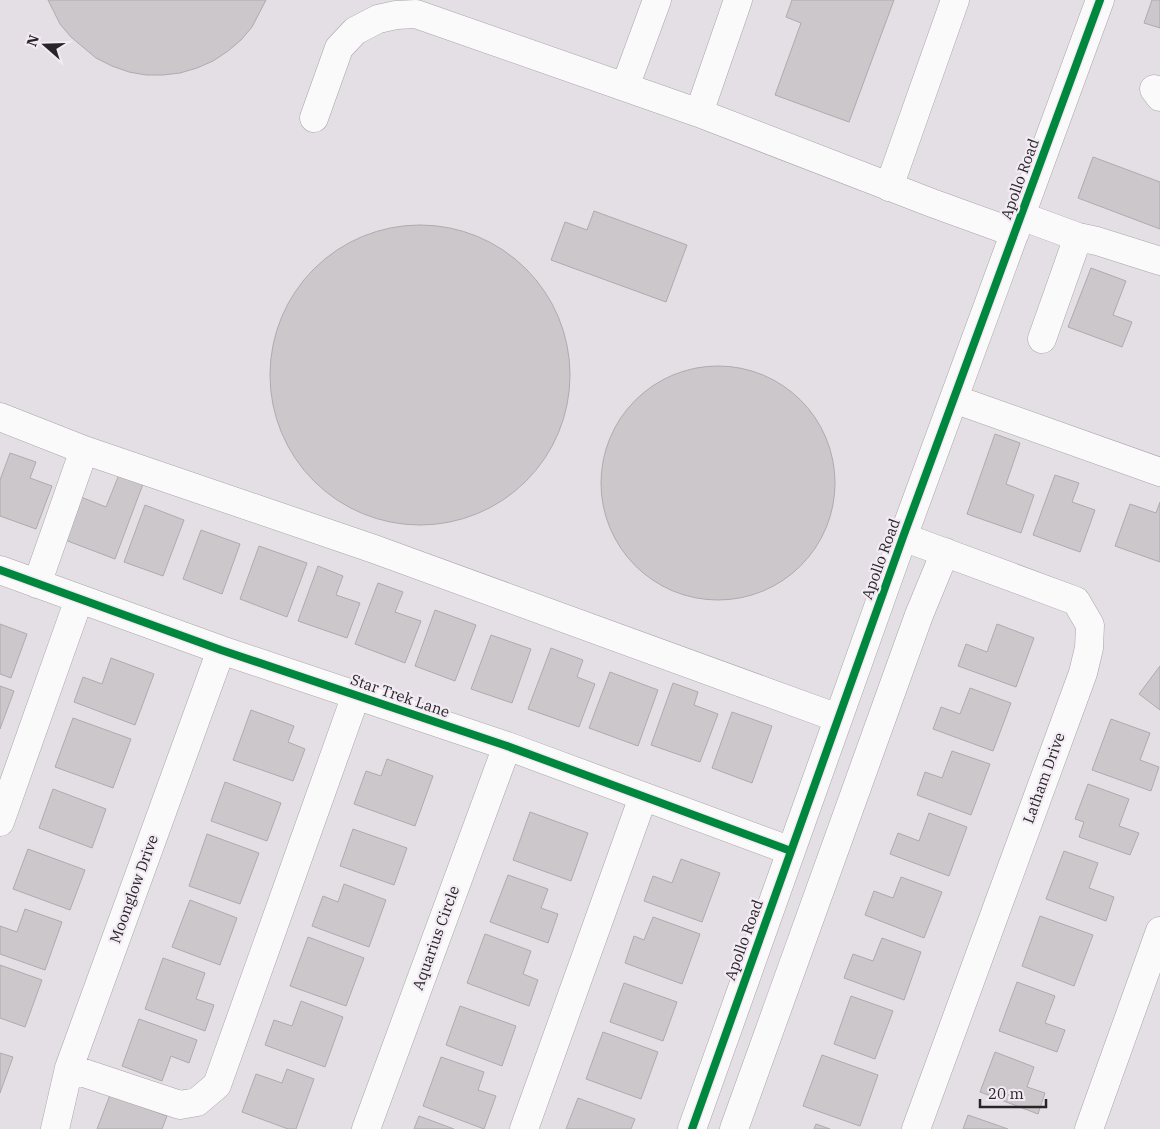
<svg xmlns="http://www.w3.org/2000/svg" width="1160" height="1129" font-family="'IBM Plex Serif',serif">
  <rect width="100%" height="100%" fill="#e4dfe5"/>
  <path fill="#cbc7ca" stroke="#aeaaad" d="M48,0h218l-14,27 -11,13 -13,11 -15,10 -16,7 -17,5 -17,2h-17l-17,-3 -17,-6 -16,-8 -25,-21 -11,-13z
    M792,0h102l-45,122 -74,-27 26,-72 -15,-6z
    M1152,0h8v28l-16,-5z
    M1093,157l67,25v47l-82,-31z
    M594,211l93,34 -21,57 -115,-42 14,-38 22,8z
    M270 375a150 150 0 1 1 300 0a150 150 0 1 1-300 0Z
    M1091,268l35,13 -13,34 19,7 -10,25 -54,-20z
    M601 483a117 117 0 1 1 234 0a117 117 0 1 1-234 0Z
    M995,434l25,9 -14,41 28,11 -13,38 -54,-19z
    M10,453l26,9 -6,16 22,8 -16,43 -36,-13v-36z
    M122,467l24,9 -31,83 -50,-19 16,-43 25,10z
    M1055,475l24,8 -7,19 23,8 -15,42 -47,-17z
    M1160,502v60l-45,-16 15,-42 26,9z
    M145,505l39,15 -21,56 -39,-14z
    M201,530l39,14 -18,50 -39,-15z
    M259,546l48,17 -20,54 -47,-18z
    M318,566l25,10 -7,19 24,8 -13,35 -49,-17z
    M378,583l25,9 -8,20 26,9 -16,42 -50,-19z
    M435,610l41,15 -21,56 -40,-15z
    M0,624l27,10 -16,44 -11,-4z
    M997,624l37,14 -18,49 -58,-21 8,-22 21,8z
    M491,635l40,14 -19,54 -41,-14z
    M551,648l32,12 -6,17 18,7 -16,43 -51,-18z
    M111,658l43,16 -19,51 -61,-23 9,-25 19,7z
    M1160,666v44l-21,-16z
    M610,672l48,18 -20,56 -49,-18z
    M673,683l25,9 -4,13 24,9 -18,48 -49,-17z
    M0,686l14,5 -14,38z
    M970,688l41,15 -18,48 -60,-22 8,-22 19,7z
    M251,710l43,16 -6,16 17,7 -12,32 -60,-21z
    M732,712l40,14 -20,57 -40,-15z
    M73,718l58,21 -18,49 -58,-21z
    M1111,719l39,14 -10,27 19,7 -8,24 -59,-21z
    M952,751l38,13 -19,51 -54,-20 8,-23 17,6z
    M387,759l46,17 -18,50 -61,-22 12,-33 15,5z
    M225,782l56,21 -14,38 -56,-20z
    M1088,784l41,15 -10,27 20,7 -9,22 -51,-18 5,-15 -9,-3z
    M53,789l53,20 -14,39 -53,-20z
    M530,812l58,21 -17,48 -58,-21z
    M929,813l38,14 -18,49 -59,-22 8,-21 21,8z
    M353,829l54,19 -13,37 -54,-19z
    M207,834l52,19 -19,51 -51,-18z
    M28,849l57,21 -15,40 -57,-21z
    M1064,851l34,12 -9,25 25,9 -8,24 -60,-22z
    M681,859l39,14 -18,49 -58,-21 9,-25 19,7z
    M508,875l40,14 -7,19 17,6 -10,29 -58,-21z
    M901,877l41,15 -18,46 -59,-23 9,-24 19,7z
    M344,884l42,16 -17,47 -57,-21 11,-30 15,6z
    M190,900l47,18 -17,47 -48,-18z
    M25,909l37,13 -17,48 -45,-16v-28l17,6z
    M1040,916l53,19 -19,51 -52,-20z
    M653,917l47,17 -18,50 -57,-21 9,-27 10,4z
    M485,934l46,17 -8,23 15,6 -9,26 -62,-23z
    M308,937l56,21 -18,48 -56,-20z
    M882,938l39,14 -17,48 -60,-22 9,-24 20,7z
    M163,958l42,15 -9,26 18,6 -9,26 -60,-22z
    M0,965l42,15 -17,47 -25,-9z
    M1017,982l38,14 -10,27 20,7 -8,22 -58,-21z
    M624,983l53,19 -14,39 -53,-19z
    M851,996l42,15 -18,48 -41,-15z
    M301,1001l42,16 -18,50 -60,-22 9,-25 18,6z
    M460,1006l56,20 -14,40 -56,-21z
    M139,1019l58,21 -8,23 -18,-7 -9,25 -40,-15z
    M603,1032l55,20 -17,47 -55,-20z
    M995,1052l39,15 -7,20 18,6 -7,21 -58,-22z
    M0,1053l13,4 -13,36z
    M822,1055l56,20 -18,51 -57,-20z
    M441,1057l43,15 -6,18 18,6 -12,33 -61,-23z
    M287,1069l27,10 -18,50h-8l-46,-17 14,-38 26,9z
    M110,1095l57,21 -5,13h-65z
    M578,1098l57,21 -4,10h-65z
    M968,1115l40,14h-45z
    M419,1116l35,13h-40z
    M816,1124l14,5h-16z"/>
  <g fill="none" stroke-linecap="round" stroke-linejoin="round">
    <g stroke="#a8a4a8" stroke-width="29">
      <path id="minor" d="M738,0l-39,113 233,90 83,30
        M625,87l32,-87
        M1154,89l6,8
        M314,118l25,-70 16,-17 23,-12 18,-4 20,-1 283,99
        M889,187l66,-187
        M1021,216l57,21 19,4 63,20
        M1042,339l36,-102
        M954,399l206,73
        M0,417l84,33 -47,134
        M84,450l290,99 464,169
        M903,537l173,64 14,24 -1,23 -6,25 -167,456
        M0,570l221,80 286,96 284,105
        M0,822l79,-223
        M69,1068l111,37 17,-3 20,-17 139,-390
        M55,1129l14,-61 152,-418
        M366,1129l141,-383
        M524,1129l119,-332
        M692,1129l211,-592 197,-537
        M734,1129l185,-514 26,-63
        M1089,1129l71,-198"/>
    </g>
    <use href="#minor" stroke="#fbfafb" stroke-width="28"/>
    <g stroke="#f3ebf4" stroke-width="11">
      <path id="cycleway" d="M0,570l221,80 286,96 284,105
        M692,1129l211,-592 197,-537"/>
    </g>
    <use href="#cycleway" stroke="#00873e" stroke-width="8"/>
  </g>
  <g text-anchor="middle" stroke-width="4.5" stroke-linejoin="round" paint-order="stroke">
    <g font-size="15" fill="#282528" stroke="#f3ebf4">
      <text transform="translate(1020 179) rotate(-70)" y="5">Apollo Road</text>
      <text transform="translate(881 559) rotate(-70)" y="5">Apollo Road</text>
      <text transform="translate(400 696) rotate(19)" y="5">Star Trek Lane</text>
      <text transform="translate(1044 778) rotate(-70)" y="5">Latham Drive</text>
      <text transform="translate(134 889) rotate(-70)" y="5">Moonglow Drive</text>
      <text transform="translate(436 938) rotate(-70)" y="5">Aquarius Circle</text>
      <text transform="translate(744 940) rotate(-70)" y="5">Apollo Road</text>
    </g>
  </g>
  <g transform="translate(45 45) rotate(290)" stroke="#f3ebf4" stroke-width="4" paint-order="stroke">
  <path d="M0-4L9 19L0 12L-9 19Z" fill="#282528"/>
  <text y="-8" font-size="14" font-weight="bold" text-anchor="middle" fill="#282528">N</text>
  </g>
  <path d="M980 1099v8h66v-8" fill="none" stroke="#282528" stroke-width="2.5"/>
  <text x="988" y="1099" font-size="15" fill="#282528" stroke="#f3ebf4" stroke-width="4" paint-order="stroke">20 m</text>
</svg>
